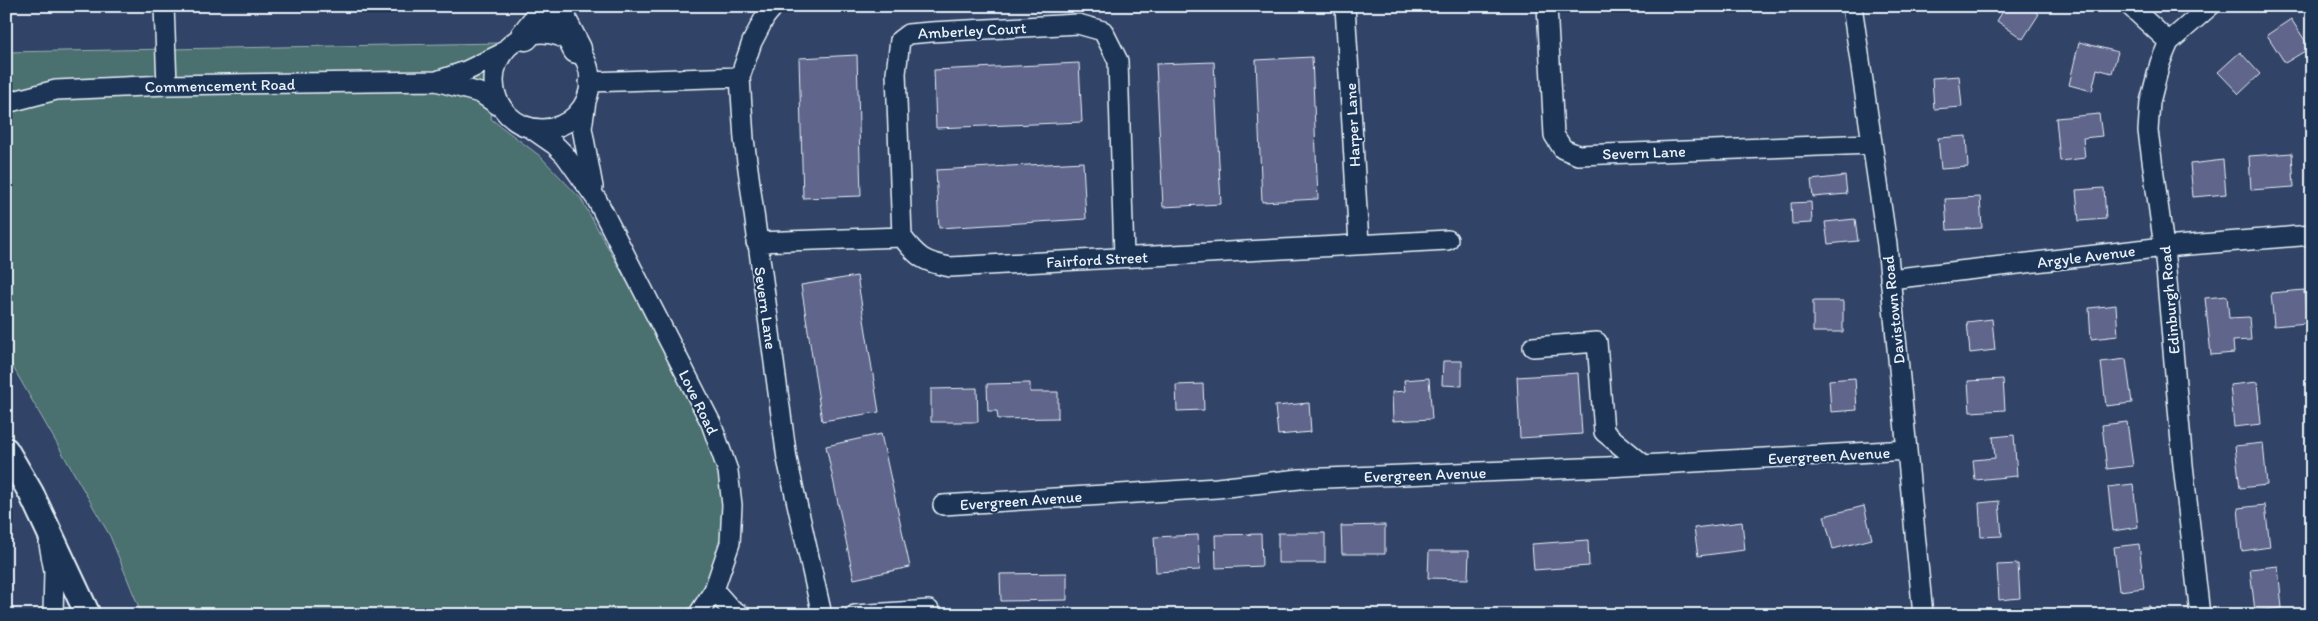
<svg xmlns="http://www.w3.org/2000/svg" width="2318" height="621" font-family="Itim,sans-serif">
  <rect width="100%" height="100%" fill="#314367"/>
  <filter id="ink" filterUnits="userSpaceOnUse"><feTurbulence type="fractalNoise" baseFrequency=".02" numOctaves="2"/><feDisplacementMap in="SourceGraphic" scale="10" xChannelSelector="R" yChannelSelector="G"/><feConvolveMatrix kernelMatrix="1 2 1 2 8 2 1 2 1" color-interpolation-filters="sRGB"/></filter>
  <g filter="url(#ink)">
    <path fill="#4c6f70" stroke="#9ab0b4" d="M499,43l-8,76 49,37 41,43 105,189 18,39 18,54 1,50 -7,32 -17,39 19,13h-576l-32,-79 -104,-181v-303z"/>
    <path fill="#60658b" stroke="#e8f1f8" d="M2006,6h21l12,8 -16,25 -26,-18z
      M2291,19l19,29 -25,15 -18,-28z
      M2079,42l39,10 -6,21 -15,-4 -5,22 -23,-6z
      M2240,52l20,22 -21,20 -21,-22z
      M857,55l4,141 -58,2 -4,-140z
      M1312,57l6,142 -56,3 -6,-142z
      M1214,62l7,142 -58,3 -7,-143z
      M1079,63l3,59 -146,6 -2,-58z
      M1959,76l3,31 -28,2 -2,-31z
      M2099,114l3,22 -19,2 2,20 -25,3 -4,-43z
      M1966,136l2,31 -27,2 -3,-31z
      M2292,153l2,34 -43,3 -2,-34z
      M2223,160l3,34 -33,3 -3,-33z
      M1083,162l3,57 -147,9 -3,-58z
      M1845,176l2,18 -34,3 -2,-17z
      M2104,188l2,31 -27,2 -3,-31z
      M1980,197l2,31 -35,2 -2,-31z
      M1811,202l1,21 -20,1 -1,-21z
      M1855,219l3,22 -30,3 -3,-22z
      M857,276l22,136 -57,9 -21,-136z
      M2304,290l3,33 -33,3 -3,-33z
      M2227,296l2,22 20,-1 2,23 -18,1 1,12 -23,2 -6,-57z
      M1813,301h30v31h-30z
      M2116,305l2,31 -27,3 -2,-31z
      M1992,319l3,31 -25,3 -3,-31z
      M2126,359l6,44 -26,3 -5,-44z
      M1443,361h19v25l-20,-1z
      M1578,373l4,61 -62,4 -3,-61z
      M1429,378l3,41 -39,2 -1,-29 13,-1 -1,-11z
      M1855,378l2,32 -26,2 -2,-32z
      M2003,379l2,31 -35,2 -2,-31z
      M2257,382l4,42 -27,3 -4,-42z
      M1030,383v9h28v26l-60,1 -1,-8h-9l-1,-27z
      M1203,384l1,26 -27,1 -1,-26z
      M977,388l1,34h-47v-33z
      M1309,403l2,29 -33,3 -3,-29z
      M2127,422l6,44 -26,3 -5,-44z
      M881,434l29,133 -56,12 -28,-133z
      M2014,435l3,41 -42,4 -2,-20 22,-2 -2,-21z
      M2263,443l4,42 -27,3 -5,-42z
      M2133,484l5,43 -25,4 -5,-44z
      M1999,501l3,35 -21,1 -2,-34z
      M2265,505l5,42 -28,4 -4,-43z
      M1864,506l8,33 -39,10 -9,-33z
      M1742,522l3,28 -47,6 -4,-28z
      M1385,525v29h-43l-1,-28z
      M1278,533h47v30h-47z
      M1261,534l1,32 -46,2 -1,-33z
      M1198,535l2,35 -44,2 -2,-35z
      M1588,540l1,26 -55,4 -2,-26z
      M2139,544l5,44 -25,3 -5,-44z
      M1429,551h40l-1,28 -40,-1z
      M2018,564l2,34 -21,2 -2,-35z
      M2278,566l4,42 -27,3 -5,-42z
      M1067,573v27l-66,1 -1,-27z
      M2150,606l1,9h-25l-1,-6z
      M1835,611v4h-27v-2z"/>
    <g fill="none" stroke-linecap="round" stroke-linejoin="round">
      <g stroke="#e8f1f8" stroke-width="22">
        <path id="minor" d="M164,6l3,79
          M774,6l-9,11 -13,25 -12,35 4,62 43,320 35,156
          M1345,6l14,238
          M1547,6l7,129 9,14 15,6 294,-11
          M1852,6l35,239 36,370
          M2130,6l39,36
          M494 81a48 48 0 1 1 96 0a48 48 0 1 1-96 0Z
          M437,81l29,-10 37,-18
          M589,82l151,-5
          M586,101l-4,27 11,59
          M6,103l50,-13 111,-5 269,-4 44,12 22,15
          M529,127l26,18 10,10 32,45 114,223 17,48 4,34 -2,38 -16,47 -16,25
          M902,237l-6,-164 4,-33 8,-6 23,-2 147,-8 25,7 15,30 6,196
          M756,242l146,-5c16,21 22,25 48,30l498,-27
          M1890,279l274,-32 148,-12
          M1533,347l64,-5 7,90 40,33
          M943,505l274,-17 83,-9 307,-12 300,-17
          M49,544l5,27 -1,44
          M714,590l16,18 11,7
          M855,615l74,-5
          M2200,615l-17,-150 -19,-218 -16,-116 2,-29 10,-39 9,-21 41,-36"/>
      </g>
      <g stroke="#e8f1f8" stroke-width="28">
        <path id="major" d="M6,450l25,43 57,122"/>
      </g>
      <g stroke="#e8f1f8" stroke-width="31">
        <path id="highway" d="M560,6l3,16 14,27
          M525,36l11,-14 8,-16"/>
      </g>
      <use href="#minor" stroke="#1d3557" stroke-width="19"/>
      <use href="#major" stroke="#1d3557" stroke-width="24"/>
      <use href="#highway" stroke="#1d3557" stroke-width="28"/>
    </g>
  </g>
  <g text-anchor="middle" stroke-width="4" stroke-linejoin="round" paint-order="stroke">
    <g font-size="16" fill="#e8f1f8" stroke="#1d3557">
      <text transform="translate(972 30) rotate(-3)" y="6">Amberley Court</text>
      <text transform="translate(220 85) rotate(-1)" y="6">Commencement Road</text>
      <text transform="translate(1352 125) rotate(-93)" y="6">Harper Lane</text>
      <text transform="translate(1644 152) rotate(-2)" y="6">Severn Lane</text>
      <text transform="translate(2086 256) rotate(-7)" y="6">Argyle Avenue</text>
      <text transform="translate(1097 259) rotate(-3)" y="6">Fairford Street</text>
      <text transform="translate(2169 300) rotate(-95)" y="6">Edinburgh Road</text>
      <text transform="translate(766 308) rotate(82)" y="6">Severn Lane</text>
      <text transform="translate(1893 310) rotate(-96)" y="6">Davistown Road</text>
      <text transform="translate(699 402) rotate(64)" y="6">Love Road</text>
      <text transform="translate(1829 455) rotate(-3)" y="6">Evergreen Avenue</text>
      <text transform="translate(1425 474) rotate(-2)" y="6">Evergreen Avenue</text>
      <text transform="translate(1021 500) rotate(-4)" y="6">Evergreen Avenue</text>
    </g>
  </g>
  <rect width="2318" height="621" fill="none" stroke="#1d3557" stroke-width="25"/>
  <rect x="12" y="12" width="2293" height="596" fill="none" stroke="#e8f1f8" stroke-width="2" filter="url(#ink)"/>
</svg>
